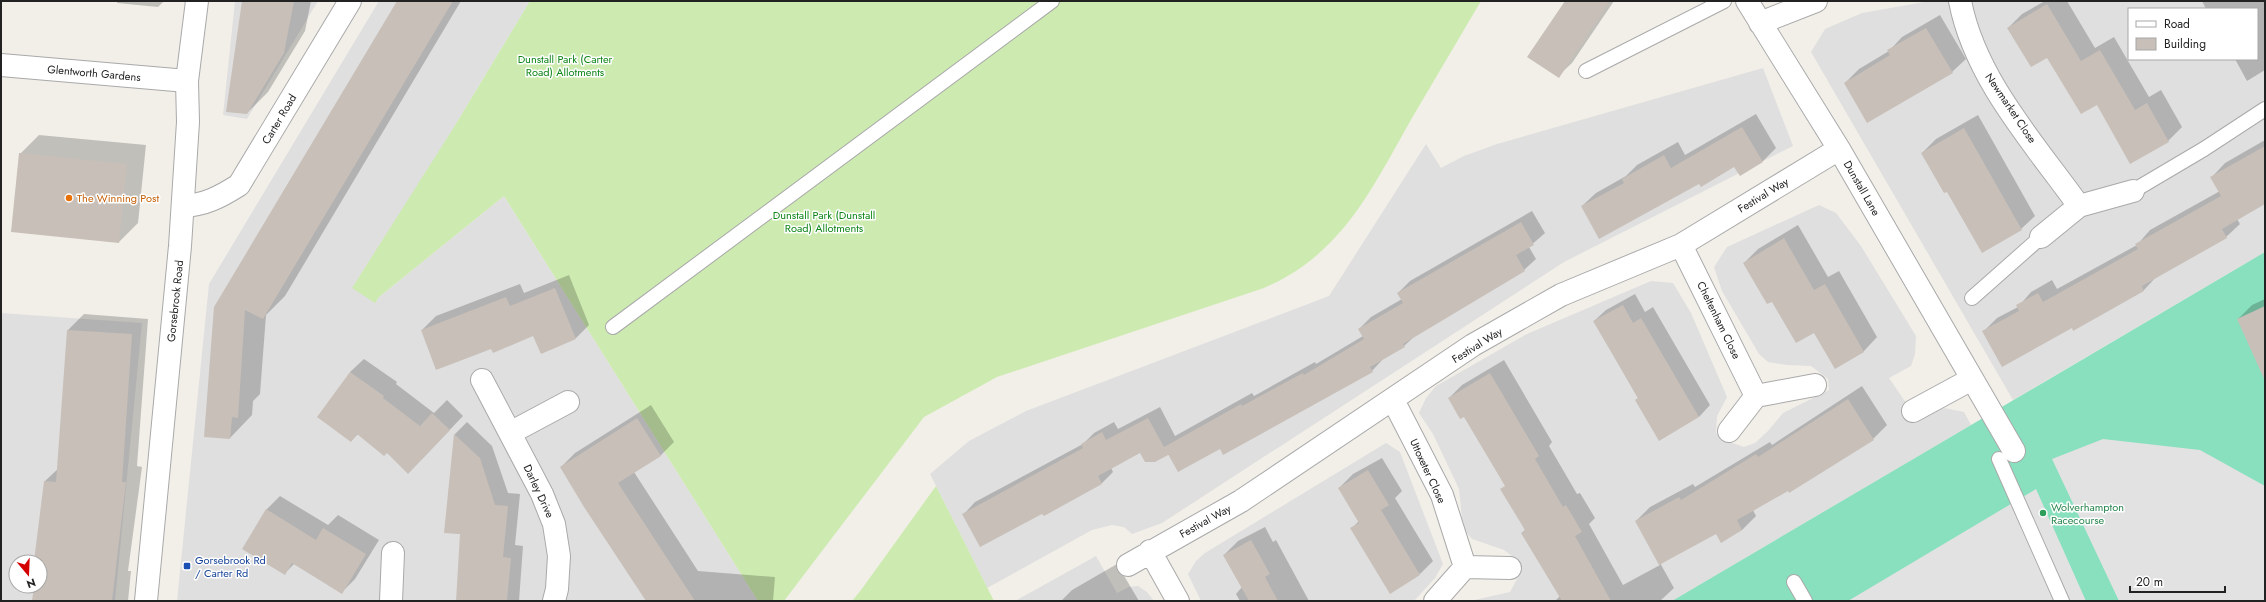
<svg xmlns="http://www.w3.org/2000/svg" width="2266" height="602" font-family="Jost,sans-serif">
  <rect width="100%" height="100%" fill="#f2efe9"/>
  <path fill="#e0dfdf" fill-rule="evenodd" d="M235,1h83l-71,118 -24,-4z
    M379,1h151l-76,126 -79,176 4,-6 125,-101 254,405h-581l32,-317z
    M1930,1h335v251l-252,148 -202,-348 14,-23 37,-16zM2129,9h128v50h-128z
    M1763,68l30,78 -229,116 -402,261 -30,11 -8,-7 -12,-2 -20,5 -105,58 -57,-114 39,-33 57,-30 303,-115 97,-152 15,24 23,-12 33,-12z
    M1819,205l17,8 25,33 55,90 -1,18 -4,12 -22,12 28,41 27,-11 20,4 7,13 -299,176h-202l40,-9 8,-15 -2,-9 -4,-12 -8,-6 -32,-11 -6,-7 -4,-13 -3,-30 -26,-55 -14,-21 7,-15 10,-12 91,-52 124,-53 22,2 18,30 36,84 -10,19 -1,17 8,7 20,7 11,-4 13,-12 15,-18 46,-23 -1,-11 -17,-13 -24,-1 -19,-3 -9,-8 -37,-63 -8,-24 13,-20z
    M1,313l141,10 -27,278h-114zM16,562h24v24h-24z
    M1386,443l14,9 43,112 -8,14 -21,23h-213l-13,-27 8,-13 9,-8z
    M1096,556l21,37 12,-6 9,-1 9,6 7,9h-139z"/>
  <path fill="#cdebb0" d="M530,1h951c-23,39 -46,78 -69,117 -40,70 -69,136 -148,170l-267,89 -73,40 -140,184h-26l-254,-405 -125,101 -4,6 -23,-15 102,-161z
    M936,486l58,115h-142l9,-11z"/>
  <path fill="#88e0be" d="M2265,252v349h-593z"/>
  <path fill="#e2e2e2" d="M2103,439l97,11 65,36v115h-146l-67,-142z
    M2036,489l50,112h-238z"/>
  <path fill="#0003" d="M117,1h47l-6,6 -41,-4z
    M243,1h68l-6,30 -37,61 -21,21z
    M398,1h63l-176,295 -19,19 -6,79 -7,7 -1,14 -22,23 -15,-130z
    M1566,1h48l-42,62 -14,13z
    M2045,1h22l28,47 19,-11 35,60 12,-7 21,37 -14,14 -37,21 -34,-59 -49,-47 -40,-28 14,-14z
    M2202,1h63v69l-18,11 -12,-22h22v-50h-51z
    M1940,15l26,44 -14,13 -107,11 14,-14 30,-18 13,-14z
    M1756,114l20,34 -13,13 -28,5 -36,16 -117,24 14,-13 30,-17 11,-11 41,-23 7,13z
    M1978,115l57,101 -14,13 -73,-39 -26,-37 14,-14z
    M39,135l107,10 -8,78 -19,19 -99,-88z
    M2265,140v63l-28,16 3,5 -14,13 -68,38 -14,15 -70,39 -2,-2 -89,5 14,-14 21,-11 13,-15 21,-12 5,9 80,-44 13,-15 70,-39 -8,-14 13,-14z
    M1532,211l13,22 -16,14 7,12 -12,11 -108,65 -12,11 -21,13 -11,12 -152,77 -52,7 -28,-4 -29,17 2,4 -11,11 -58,32 -1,-2 -79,1 11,-12 108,-58 11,-11 20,-11 4,7 42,-22 15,29 77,-43 2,3 61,-34 1,2 47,-28 -4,-7 12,-12 31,-18 -4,-6 12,-12z
    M1798,225l30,52 11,-6 38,66 -13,14 -29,17 -21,-36 -42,-32 -28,-37 14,-14z
    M569,275l20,50 -13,13 -42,-3 -42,12 -70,-17 14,-14 84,-32 4,9z
    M1635,294l10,18 8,-5 57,98 -11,12 -61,-19 -44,-77 12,-11z
    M2265,299v72l-27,-52 14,-14z
    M84,314l64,5 -11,147 5,1 -14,104h3l-3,30h-95l2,-15h5v-24h-3l8,-81 14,-13 9,-138z
    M364,359l33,23 -1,2 38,29 13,-13 16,16 -41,43 -35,-7 -29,-18 -7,7 -1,-69z
    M1504,360l48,82 -3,4 28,48 3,-1 15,25 -6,6 34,61 37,-20 -24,-44 14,-14 43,-23 2,3 75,-45 2,3 90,-59 25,39 -14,14 -120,71 3,6 -14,14 -20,11 -5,-8 -57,30 14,25 -14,13h-105l5,-5 -38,-63 3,-3 -19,-45 -42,-70 -15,-17 13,-13z
    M651,405l23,37 -14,14 -26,16 64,99 77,6 -2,24h-126l-86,-134 14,-14z
    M467,422l25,24 16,47 12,1 -5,51 8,1 -4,55h-62l4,-67 -16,-2 10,-98z
    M1382,458l20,33 -7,7 38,63 -13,13 -68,-46 7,-7 -20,-33 14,-14z
    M280,496l48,29 10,-10 41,25 -24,39 -13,13 -48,-28 -9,9 -19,-63z
    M1265,527l8,15 3,-2 33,61h-69l-4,-7 6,-7 -18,-32 14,-14z
    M1117,564l22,37h-78l11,-11z"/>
  <path fill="#c7bfb8" d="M242,1h52l-10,52 -37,61 -21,-2z
    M397,1h56l-190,318 -18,-9 -7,108 -6,-1 -2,22 -26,-2 10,-130z
    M1565,1h45l-51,77 -32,-21z
    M2047,4l34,57 19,-11 35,60 12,-7 22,39 -39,22 -33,-59 -16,9 -34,-56 -16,9 -24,-39z
    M1926,28l27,45 -86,50 -23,-40 46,-28 -3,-5z
    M1742,127l21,35 -23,14 -6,-9 -33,20 -2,-3 -100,55 -18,-33 43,-23 -2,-4 42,-24 7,13z
    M1964,128l58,102 -40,23 -35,-61 -3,1 -23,-40z
    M2265,146v58l-43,25 5,9 -85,48 2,5 -71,40 -1,-3 -70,39 -20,-36 37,-20 -3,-6 22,-12 5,9 95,-53 -3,-5 86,-48 -11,-19z
    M19,153l108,11 -8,79 -108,-11z
    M1521,222l13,23 -18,10 9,16 -122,73 2,3 -35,20 3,5 -150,83 -3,-6 -42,23 -10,-18v1l-13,7h-10l-5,-9 -42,23 4,8 -58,32 -2,-2 -62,33 -18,-33 121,-66 -2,-4 21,-12 4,8 42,-22 16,29 77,-43 1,2 61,-33 1,2 60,-36 -6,-10 45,-26 -6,-10z
    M1784,238l30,52 11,-6 39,68 -29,17 -21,-36 -18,10 -24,-41 -5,2 -24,-41z
    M555,288l21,51 -35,15 -8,-18 -40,17 -2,-4 -55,21 -15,-40 85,-33 4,9z
    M1623,305l10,18 8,-5 58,99 -40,24 -24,-41 3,-2 -45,-77z
    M2265,306v75l-28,-62z
    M67,330l65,4 -10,148h4l-14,119h-80l2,-15h6v-24l-6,-1 10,-80 12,1z
    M350,372l34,24 -1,2 37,28 12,-13 18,17 -42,44 -21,-21 -3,3 -27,-22 -6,8 -34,-25z
    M1490,373l49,83 -4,3 28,48 3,-2 16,27 -7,4 36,65h-49l-41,-68 4,-3 -25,-41 5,-3 -41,-69 -4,2 -12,-21z
    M1848,399l26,41 -85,53 -1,-2 -51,29 5,10 -21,13 -5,-9 -57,31 -24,-44 44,-24 2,3 75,-46 2,3z
    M637,418l24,38 -43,27 77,118h-49l-62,-94 -24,-40z
    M454,434l26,24 15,47 13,1 -5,51 8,1 -4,43h-51l4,-67 -16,-1z
    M1368,470l21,35 -8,5 39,65 -30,19 -40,-66 9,-5 -21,-35z
    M266,509l50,31 7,-12 43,26 -24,40 -50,-31 -7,12 -43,-26z
    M1251,540l19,34 -5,3 13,24h-29l-26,-46z"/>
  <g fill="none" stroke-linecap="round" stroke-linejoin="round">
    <g stroke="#a9a9a9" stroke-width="16">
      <path id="service" d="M1586,71l138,-70
        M2133,191l71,-42 61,-40
        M1972,298l69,-61
        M613,327l439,-326
        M1999,459l63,142
        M1794,582l11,19"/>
    </g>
    <g stroke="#a9a9a9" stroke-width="24">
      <path id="minor" d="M1747,1l92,148 175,302
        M1960,1c15,78 74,142 119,205
        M1760,23l56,-22
        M1,65l186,16
        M183,206c22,-1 37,-9 56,-21l111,-184
        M2041,237l38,-31 54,-15
        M1681,245l75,151
        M482,380l60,114 12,30 5,32 -2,33 -3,12
        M1393,400l49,95 23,72
        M1913,411l59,-32
        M1729,431l27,-35 59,-11
        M510,433l58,-31
        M1150,551l28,50
        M1128,565l113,-64 232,-156 88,-50 120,-50 158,-96
        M391,601l2,-48
        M1435,601l30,-34 45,1"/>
    </g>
    <g stroke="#a9a9a9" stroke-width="24">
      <path id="tertiary" d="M146,601l34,-355 8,-124 -1,-41 10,-80"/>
    </g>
    <use href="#service" stroke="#fff" stroke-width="14"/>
    <use href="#minor" stroke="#fff" stroke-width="22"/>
    <use href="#tertiary" stroke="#fff" stroke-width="22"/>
  </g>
  <circle fill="#e8710a" stroke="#fff" stroke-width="1.5" cx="69" cy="198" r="4"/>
  <circle fill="#2e9e5b" stroke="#fff" stroke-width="1.5" cx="2043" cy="513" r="4"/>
  <rect fill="#1a4fb4" stroke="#fff" stroke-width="1.5" x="183" y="562" width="8" height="8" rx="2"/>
  <g text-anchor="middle" stroke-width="3" stroke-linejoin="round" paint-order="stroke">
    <g font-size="11" fill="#0c8416" stroke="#fff">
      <text x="565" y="63">Dunstall Park (Carter<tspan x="565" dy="13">Road) Allotments</tspan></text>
      <text x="824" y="219">Dunstall Park (Dunstall<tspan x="824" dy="13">Road) Allotments</tspan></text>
    </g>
    <g font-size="11" fill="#222" stroke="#fff">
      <text transform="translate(94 73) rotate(5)" y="4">Glentworth Gardens</text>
      <text transform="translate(2011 108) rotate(56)" y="4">Newmarket Close</text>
      <text transform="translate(279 119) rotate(-59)" y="4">Carter Road</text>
      <text transform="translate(1862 188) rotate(60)" y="4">Dunstall Lane</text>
      <text transform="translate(1763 195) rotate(-31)" y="4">Festival Way</text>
      <text transform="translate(175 301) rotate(-84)" y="4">Gorsebrook Road</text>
      <text transform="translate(1719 320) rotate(64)" y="4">Cheltenham Close</text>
      <text transform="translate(1477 345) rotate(-32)" y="4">Festival Way</text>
      <text transform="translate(1428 471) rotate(65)" y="4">Uttoxeter Close</text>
      <text transform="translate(539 491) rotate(65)" y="4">Darley Drive</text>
      <text transform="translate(1205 521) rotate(-29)" y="4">Festival Way</text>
    </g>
    <g font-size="11" fill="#c56008" stroke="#fff" text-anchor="start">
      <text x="77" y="202">The Winning Post</text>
    </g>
    <g font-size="11" fill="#27864d" stroke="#fff" text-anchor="start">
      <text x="2051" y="511">Wolverhampton<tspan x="2051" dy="13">Racecourse</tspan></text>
    </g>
    <g font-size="11" fill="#164399" stroke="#fff" text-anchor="start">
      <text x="195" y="564">Gorsebrook Rd<tspan x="195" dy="13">/ Carter Rd</tspan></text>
    </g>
  </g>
  <rect width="2266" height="602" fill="none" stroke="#222222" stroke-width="4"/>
  <rect x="2128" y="8" width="130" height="52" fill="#ffffff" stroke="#a7a7a7"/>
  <rect x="2136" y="21" width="20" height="6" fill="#ffffff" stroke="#a7a7a7"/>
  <text x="2164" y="28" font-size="12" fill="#222222">Road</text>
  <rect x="2136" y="38" width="20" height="12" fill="#c7bfb8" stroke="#a7a7a7"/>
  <text x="2164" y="48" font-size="12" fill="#222222">Building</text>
  <g transform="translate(28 574) rotate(161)"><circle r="19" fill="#ffffff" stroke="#a7a7a7"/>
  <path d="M0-3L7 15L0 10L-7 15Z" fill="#d40000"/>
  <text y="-6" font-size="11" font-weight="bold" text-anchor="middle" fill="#222222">N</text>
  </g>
  <path d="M2130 586v6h95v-6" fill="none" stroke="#222222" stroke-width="2"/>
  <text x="2136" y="586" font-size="12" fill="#222222" stroke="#ffffff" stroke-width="3" paint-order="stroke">20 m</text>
</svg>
